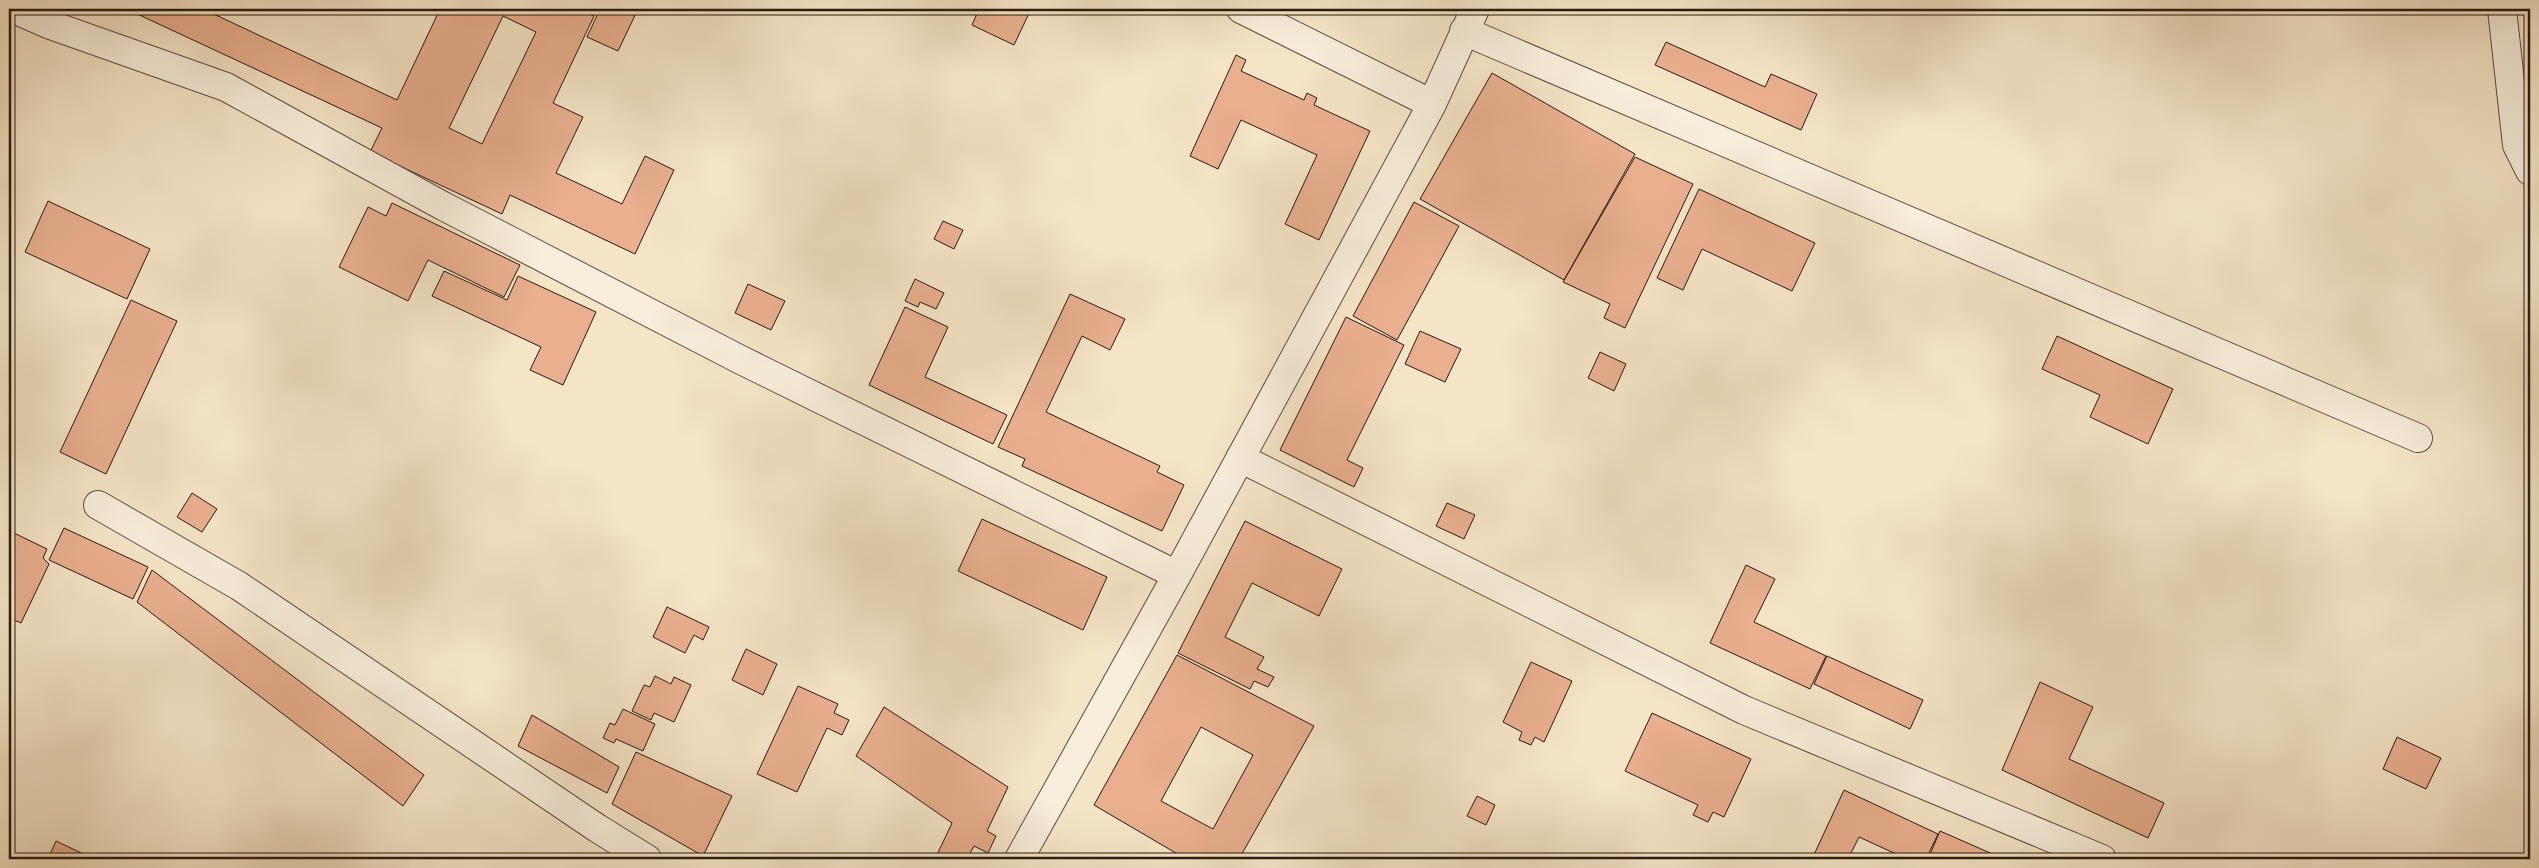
<svg xmlns="http://www.w3.org/2000/svg" width="2539" height="868" font-family="'Sorts Mill Goudy',serif">
  <rect width="100%" height="100%" fill="#f4e5c7"/>
  <filter id="stains"><feTurbulence type="fractalNoise" baseFrequency=".004" numOctaves="4"/><feColorMatrix values="0 0 0 0 .2 0 0 0 0 .09 0 0 0 0 .02 0 0 0 .5 -.17"/></filter>
  <radialGradient id="worn" r=".72"><stop offset=".6" stop-color="#630" stop-opacity="0"/><stop offset="1" stop-color="#630" stop-opacity=".3"/></radialGradient>
  <path fill="#e9b08f" stroke="#2a1a10" fill-rule="evenodd" d="M135,9h68l194,91 43,-91h139l15,7 -41,87 30,14 -27,56 66,31 23,-48 29,14 -39,84 -125,-59 -8,19 -132,-62 12,-24 -249,-116zM503,16l33,16 -54,112 -33,-16z
    M600,9h38l-20,42 -31,-14z
    M979,9h52l-17,36 -42,-20z
    M1666,42l99,45 6,-13 46,20 -16,36 -146,-65z
    M1236,55l10,5 -5,11 63,29 3,-7 10,5 -3,7 56,26 -51,109 -34,-16 32,-69 -76,-35 -23,49 -28,-13z
    M1492,73l143,81 -71,126 -144,-81z
    M1635,157l58,27 -68,144 -21,-10 6,-14 -47,-22z
    M1699,189l116,54 -23,48 -90,-42 -19,41 -26,-12z
    M48,201l102,48 -23,50 -102,-47z
    M1414,202l45,24 -62,114 -44,-24z
    M392,203l128,62 -16,32 -76,-37 -20,41 -69,-34 29,-60 18,9z
    M943,221l20,9 -9,19 -20,-10z
    M444,271l63,29 11,-24 78,36 -33,73 -33,-15 11,-23 -109,-51z
    M915,279l29,14 -8,16 -16,-7 -2,5 -13,-6z
    M748,284l37,17 -14,29 -36,-17z
    M1070,294l55,25 -15,31 -28,-14 -36,76 114,54 -3,6 27,13 -22,46 -140,-65 3,-7 -27,-12z
    M131,300l46,21 -71,153 -46,-22z
    M905,307l43,20 -23,50 82,38 -14,29 -124,-59z
    M1346,317l58,28 -57,115 16,8 -9,19 -74,-37z
    M1420,331l41,18 -16,33 -40,-18z
    M2057,336l116,53 -25,55 -58,-27 10,-22 -58,-26z
    M1600,352l26,12 -12,27 -26,-13z
    M192,493l25,16 -15,23 -25,-15z
    M1447,503l28,12 -11,24 -28,-13z
    M982,519l125,58 -24,53 -125,-59z
    M1245,521l97,48 -23,47 -67,-33 -27,54 39,20 -7,12 17,8 -6,10 -14,-6 -4,8 -72,-36z
    M64,528l84,39 -15,32 -84,-39z
    M14,533l33,16 -4,9 6,6 -28,59 -12,-5v-73z
    M1746,565l29,14 -21,43 72,34 -16,33 -100,-46z
    M152,570l272,205 -21,31 -266,-204z
    M667,607l42,20 -6,13 -9,-5 -9,18 -32,-16z
    M746,649l31,15 -14,31 -31,-15z
    M1177,655l137,71 -75,133h-53l-92,-54zM1201,727l52,28 -40,74 -52,-28z
    M1827,656l96,44 -13,29 -96,-45z
    M1531,662l41,19 -28,61 -9,-5 -4,8 -12,-5 3,-8 -19,-10z
    M655,676l16,8 3,-7 17,8 -17,37 -20,-9 -3,7 -19,-9 12,-26 6,2z
    M2040,682l53,25 -24,52 95,44 -16,35 -146,-68z
    M798,686l40,18 -4,9 15,7 -7,15 -15,-7 -30,64 -40,-18z
    M884,707l124,80 -21,44 9,5 -8,17 -14,-7 -7,13h-32l17,-36 -96,-67z
    M623,709l32,15 -12,27 -27,-12 -2,4 -11,-5 7,-15 5,2z
    M1652,713l99,46 -27,58 -11,-5 -5,10 -15,-7 5,-10 -73,-34z
    M532,715l87,52 -12,26 -89,-47z
    M2397,737l44,21 -15,31 -43,-20z
    M636,752l96,44 -29,60 -91,-52z
    M1844,790l94,44 -12,25h-19l-48,-22 -11,22h-36z
    M1477,796l18,9 -9,20 -19,-9z
    M1940,831l64,28h-76z
    M56,841l38,18h-46z"/>
  <g fill="none" stroke-linecap="round" stroke-linejoin="round">
    <g stroke="#5c4d3e" stroke-width="30">
      <path id="street" d="M14,9l34,15 178,63 217,119 298,154 436,215
        M1241,9l191,95
        M2502,9l15,136 13,26
        M1464,31l954,407
        M1240,458l504,252 358,149
        M98,505l141,81 358,242 50,31
        M1019,859l158,-284 255,-471 43,-95"/>
    </g>
    <use href="#street" stroke="#f8eedb" stroke-width="28"/>
  </g>
  <rect width="2539" height="868" fill="none" stroke="#f4e5c7" stroke-width="30"/>
  <rect x="10" y="10" width="2519" height="848" fill="none" stroke="#2a1a10" stroke-width="2.5"/>
  <rect x="15" y="15" width="2509" height="838" fill="none" stroke="#2a1a10"/>
  <rect width="100%" height="100%" filter="url(#stains)"/>
  <rect width="100%" height="100%" fill="url(#worn)"/>
</svg>
